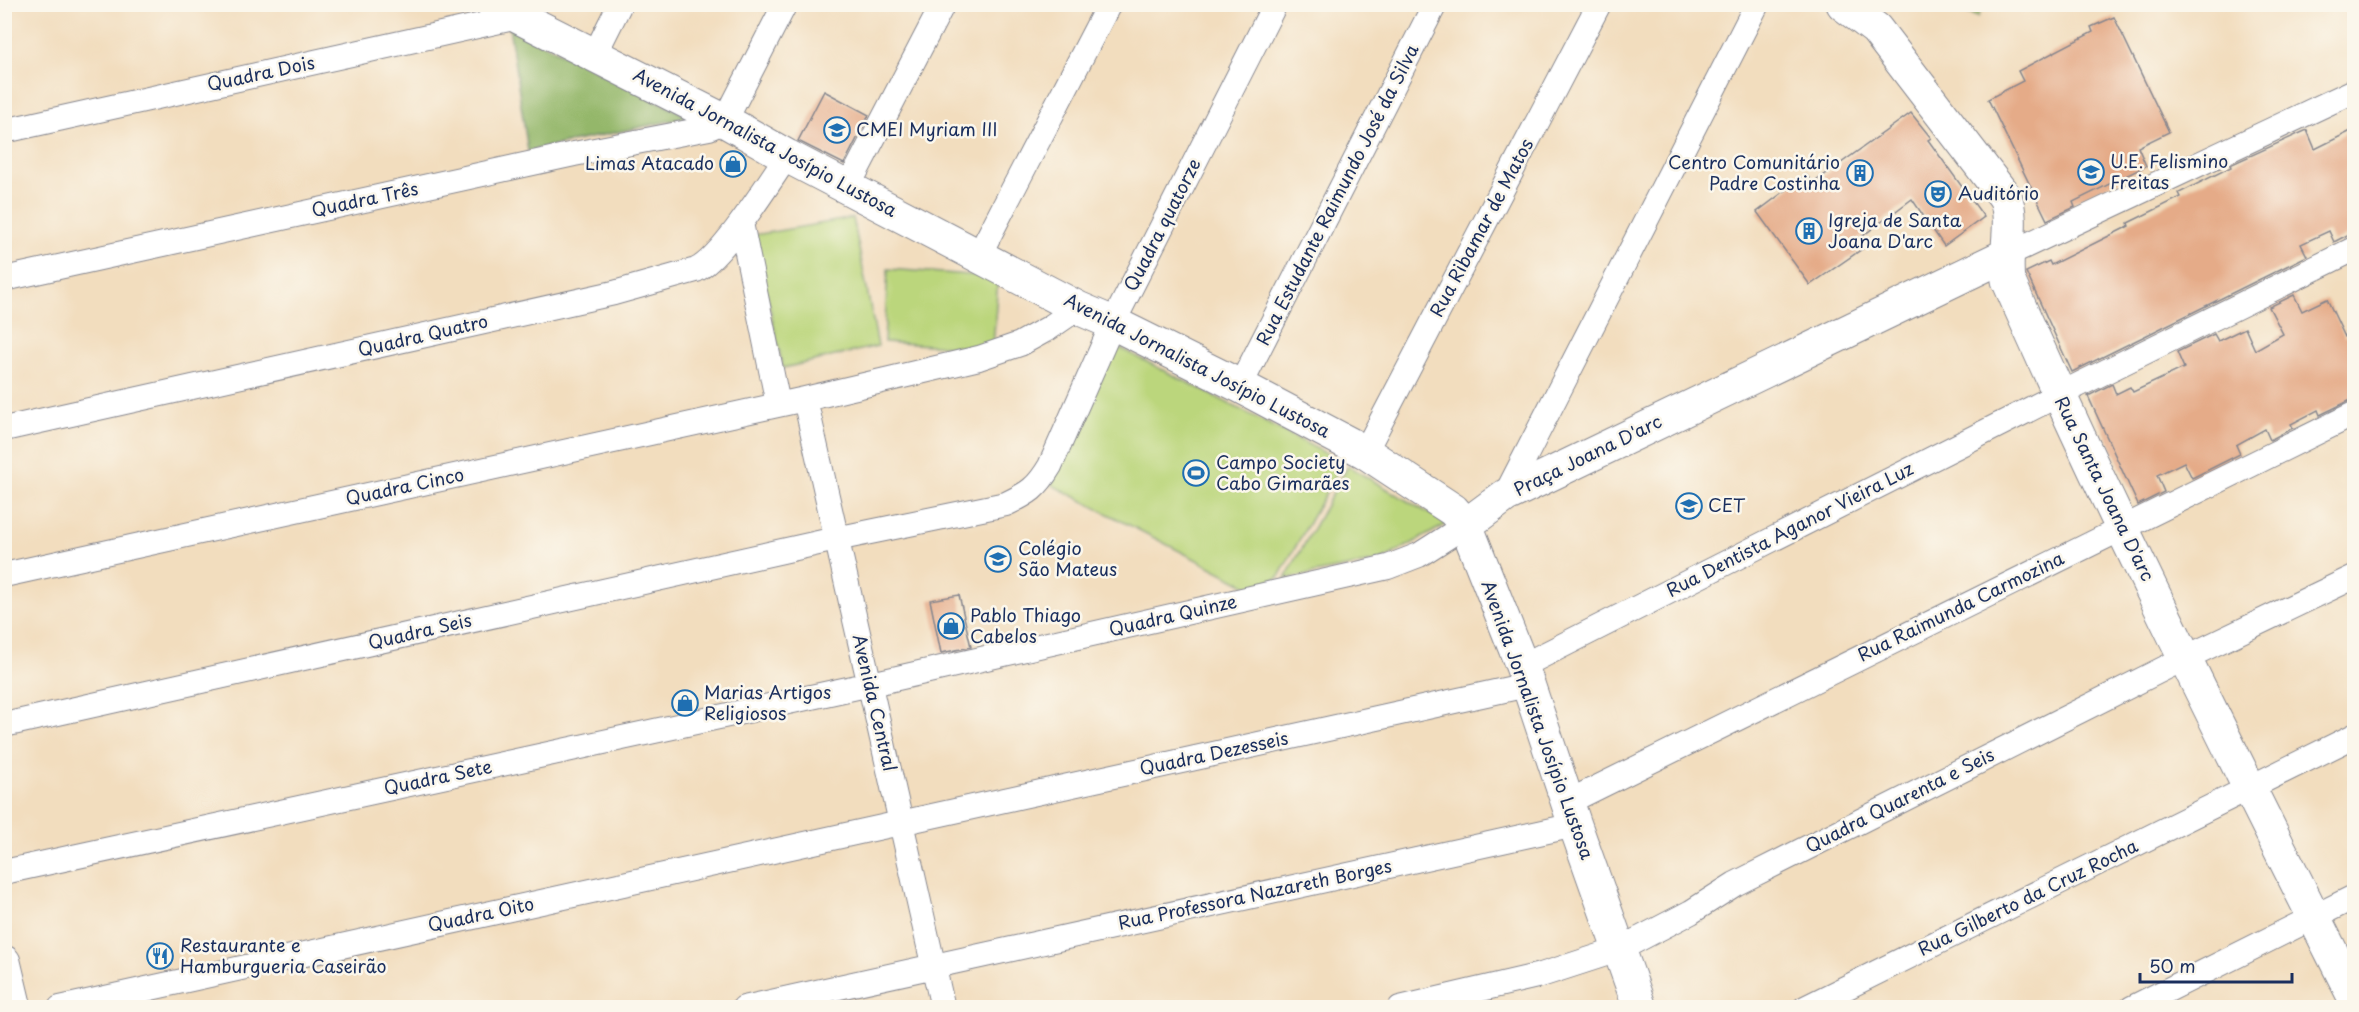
<svg xmlns="http://www.w3.org/2000/svg" width="2359" height="1012" font-family="'Playpen Sans',sans-serif">
  <rect width="100%" height="100%" fill="#fbf7ec"/>
  <filter id="ink" filterUnits="userSpaceOnUse"><feTurbulence type="fractalNoise" baseFrequency=".0167" numOctaves="2"/><feDisplacementMap in="SourceGraphic" scale="12" xChannelSelector="R" yChannelSelector="G"/><feConvolveMatrix kernelMatrix="1 2 1 2 8 2 1 2 1" color-interpolation-filters="sRGB"/></filter>
  <filter id="wash" filterUnits="userSpaceOnUse"><feTurbulence type="fractalNoise" baseFrequency=".008" numOctaves="4" result="noise"/><feDisplacementMap in="SourceGraphic" scale="24" xChannelSelector="R" yChannelSelector="G"/><feGaussianBlur stdDeviation="1.35" result="paint"/><feColorMatrix in="noise" values="0 0 0 0 0 0 0 0 0 0 0 0 0 0 0 0 0 1.4 0 .05"/><feComposite in="paint" operator="in"/></filter>
  <g filter="url(#wash)">
    <rect width="100%" height="100%" fill="#f2ddbe"/>
    <path fill="#bbd67b" stroke="#6b826c" stroke-width="1.5" d="M1947,5h36l-5,12z
      M853,218l25,128 -95,22 -29,-133z
      M888,269l110,8 -5,72 -109,-7z
      M1112,344l231,118 -65,116 -29,9 -199,-103z
      M1348,466l99,58 -65,36 -97,19z"/>
    <path fill="#94b76b" stroke="#587364" stroke-width="1.5" d="M509,27l180,90 -161,34z"/>
    <g id="blocks">
      <path fill="#e5ab88" d="M2114,17l55,115 -31,15 8,19 -73,36 2,5 -28,13 -59,-121 35,-18 -5,-10 75,-39 -2,-5z
        M824,91l45,24 -25,49 -46,-23z
        M1911,113l20,25 -3,2 56,77 -40,29 -32,-47 -56,42 6,8 -52,36 -53,-73 49,-37 7,8z
        M2355,129v102l-21,11 -5,-11 -28,13 6,12 -235,116 -46,-100 23,-11 2,4 78,-39 -1,-3 53,-26 -2,-4 52,-26 -1,-2 77,-35 8,19z
        M2294,295l8,16 25,-12 18,38 10,-5v66l-35,17 -2,-5 -27,14 2,4 -23,12 -5,-11 -29,16 4,9 -48,24 -8,-16 -27,13 7,17 -26,13 -50,-109 24,-12 4,10 14,-7 3,5 51,-24 -7,-16 37,-18 4,7 27,-13 10,22 28,-16 -14,-27z
        M959,595l12,52 -30,6 -11,-53z"/>
    </g>
  </g>
  <g filter="url(#ink)">
    <use href="#blocks" fill-opacity="0" stroke="#86868e" stroke-width="1.5"/>
    <g fill="none" stroke-linecap="round" stroke-linejoin="round">
      <g stroke="#86868e" stroke-width="26">
        <path id="street" d="M595,54l25,-50
          M4,131l514,-114
          M848,187l95,-183
          M741,223l37,181
          M979,255l130,-251
          M2006,255l348,-164
          M4,279l570,-125 135,-26 16,-7 60,-117
          M1240,386l195,-382
          M805,399l138,609
          M4,429l610,-136 82,-23c26,-12 73,-88 91,-114
          M1365,452l234,-448
          M1505,496l252,-492
          M4,575l801,-176 174,-41 41,-14 29,-16 29,-20
          M1522,666l536,-271 296,-146
          M4,725l832,-186 170,-35c23,-11 31,-16 44,-38l63,-143 162,-319
          M1568,802l786,-388
          M4,872l867,-188 517,-117 31,-12 47,-30
          M60,1008l1467,-323
          M744,1008l831,-183
          M1400,1008l141,-33 77,-25 73,-38 44,-28 450,-226 169,-81
          M1805,1008l549,-272
          M2132,1008l222,-111"/>
      </g>
      <g stroke="#86868e" stroke-width="35">
        <path id="secondary" d="M493,4l232,117 62,35 291,152 35,15 127,63 125,66 88,58 13,15 56,141 53,159 65,183
          M1843,4l33,25 129,168c10,24 -1,56 3,83 107,243 227,480 346,717
          M1466,525l39,-29 501,-241
          M4,962l11,46"/>
      </g>
      <use href="#street" stroke="#fff" stroke-width="24"/>
      <use href="#secondary" stroke="#fff" stroke-width="33"/>
    </g>
  </g>
  <defs>
    <g id="school-ring" transform="scale(1.35)"><circle r="9.5" fill="#fbf7ec" stroke="#1f6fb2" stroke-width="1.5"/><path d="M0-5L7-2L0 1L-7-2ZM-4 1L0 2.5L4 1V4Q0 6-4 4Z" fill="#1f6fb2"/></g>
    <g id="shop-ring" transform="scale(1.35)"><circle r="9.5" fill="#fbf7ec" stroke="#1f6fb2" stroke-width="1.5"/><path d="M-5-2.5h2.3a2.7 3.5 0 0 1 5.4 0H5L5.5 6h-11ZM-1.5-2.5h3a1.5 2.3 0 0 0-3 0Z" fill="#1f6fb2"/></g>
    <g id="building-ring" transform="scale(1.35)"><circle r="9.5" fill="#fbf7ec" stroke="#1f6fb2" stroke-width="1.5"/><path d="M-4-6H4V6H1V3H-1V6H-4ZM-2.5-4.3h1.7v1.8h-1.7ZM.8-4.3h1.7v1.8H.8ZM-2.5-1h1.7V.8h-1.7ZM.8-1h1.7V.8H.8Z" fill="#1f6fb2"/></g>
    <g id="theatre-ring" transform="scale(1.35)"><circle r="9.5" fill="#fbf7ec" stroke="#1f6fb2" stroke-width="1.5"/><path d="M-5-5.5Q0-4 5-5.5V0Q5 5 0 6Q-5 5-5 0ZM-3.3-2.5H-1v1.5H-3.3ZM1-2.5H3.3v1.5H1ZM-2.8 1Q0 5.5 2.8 1Z" fill="#1f6fb2"/></g>
    <g id="stadium-ring" transform="scale(1.35)"><circle r="9.5" fill="#fbf7ec" stroke="#1f6fb2" stroke-width="1.5"/><path d="M0-5a6.5 5 0 1 0 0 10a6.5 5 0 1 0 0-10ZM-3.5-1.8h7v3.6h-7Z" fill="#1f6fb2"/></g>
    <g id="restaurant-ring" transform="scale(1.35)"><circle r="9.5" fill="#fbf7ec" stroke="#1f6fb2" stroke-width="1.5"/><path d="M-5-6h1v4h1v-4h1v4h1v-4h1v5L-1.5 .5V6h-2V.5L-5-1ZM5-6V6H3V1.5H1.5Q1.5-4 5-6Z" fill="#1f6fb2"/></g>
  </defs>
  <g fill-rule="evenodd">
    <use href="#school-ring" x="837" y="130"/>
    <use href="#shop-ring" x="733" y="164"/>
    <use href="#school-ring" x="2091" y="172"/>
    <use href="#building-ring" x="1860" y="173"/>
    <use href="#theatre-ring" x="1938" y="194"/>
    <use href="#building-ring" x="1809" y="231"/>
    <use href="#stadium-ring" x="1196" y="473"/>
    <use href="#school-ring" x="1689" y="506"/>
    <use href="#school-ring" x="998" y="559"/>
    <use href="#shop-ring" x="951" y="626"/>
    <use href="#shop-ring" x="685" y="703"/>
    <use href="#restaurant-ring" x="160" y="956"/>
  </g>
  <g text-anchor="middle" stroke-width="5" stroke-linejoin="round" paint-order="stroke">
    <g font-size="18" fill="#1b2f5e" stroke="#fbf7ec">
      <text transform="translate(261 74) rotate(-12)" y="6">Quadra Dois</text>
      <text transform="translate(765 143) rotate(28)" y="6">Avenida Jornalista Josípio Lustosa</text>
      <text transform="translate(1338 195) rotate(-63)" y="6">Rua Estudante Raimundo José da Silva</text>
      <text transform="translate(365 200) rotate(-12)" y="6">Quadra Três</text>
      <text transform="translate(1163 225) rotate(-63)" y="6">Quadra quatorze</text>
      <text transform="translate(1482 228) rotate(-62)" y="6">Rua Ribamar de Matos</text>
      <text transform="translate(423 336) rotate(-13)" y="6">Quadra Quatro</text>
      <text transform="translate(1197 366) rotate(27)" y="6">Avenida Jornalista Josípio Lustosa</text>
      <text transform="translate(1588 456) rotate(-26)" y="6">Praça Joana D'arc</text>
      <text transform="translate(405 487) rotate(-12)" y="6">Quadra Cinco</text>
      <text transform="translate(2104 489) rotate(64)" y="6">Rua Santa Joana D'arc</text>
      <text transform="translate(1790 530) rotate(-27)" y="6">Rua Dentista Aganor Vieira Luz</text>
      <text transform="translate(1961 607) rotate(-26)" y="6">Rua Raimunda Carmozina</text>
      <text transform="translate(1173 616) rotate(-13)" y="6">Quadra Quinze</text>
      <text transform="translate(420 632) rotate(-13)" y="6">Quadra Seis</text>
      <text transform="translate(874 703) rotate(77)" y="6">Avenida Central</text>
      <text transform="translate(1537 720) rotate(70)" y="6">Avenida Jornalista Josípio Lustosa</text>
      <text transform="translate(1214 754) rotate(-12)" y="6">Quadra Dezesseis</text>
      <text transform="translate(438 778) rotate(-12)" y="6">Quadra Sete</text>
      <text transform="translate(1900 801) rotate(-27)" y="6">Quadra Quarenta e Seis</text>
      <text transform="translate(1255 895) rotate(-12)" y="6">Rua Professora Nazareth Borges</text>
      <text transform="translate(2028 898) rotate(-26)" y="6">Rua Gilberto da Cruz Rocha</text>
      <text transform="translate(481 915) rotate(-12)" y="6">Quadra Oito</text>
    </g>
    <g font-size="18" fill="#1b2f5e" stroke="#fbf7ec" text-anchor="start">
      <text x="856" y="136">CMEI Myriam III</text>
      <text x="2110" y="168">U.E. Felismino<tspan x="2110" dy="21">Freitas</tspan></text>
      <text x="1840" y="169" text-anchor="end">Centro Comunitário<tspan x="1840" dy="21">Padre Costinha</tspan></text>
      <text x="714" y="170" text-anchor="end">Limas Atacado</text>
      <text x="1958" y="200">Auditório</text>
      <text x="1828" y="227">Igreja de Santa<tspan x="1828" dy="21">Joana D'arc</tspan></text>
      <text x="1216" y="469">Campo Society<tspan x="1216" dy="21">Cabo Gimarães</tspan></text>
      <text x="1708" y="512">CET</text>
      <text x="1018" y="555">Colégio<tspan x="1018" dy="21">São Mateus</tspan></text>
      <text x="970" y="622">Pablo Thiago<tspan x="970" dy="21">Cabelos</tspan></text>
      <text x="704" y="699">Marias Artigos<tspan x="704" dy="21">Religiosos</tspan></text>
      <text x="180" y="952">Restaurante e<tspan x="180" dy="21">Hamburgueria Caseirão</tspan></text>
    </g>
  </g>
  <rect width="2359" height="1012" fill="none" stroke="#fbf7ec" stroke-width="24"/>
  <path d="M2140 973v9h152v-9" fill="none" stroke="#1b2f5e" stroke-width="3"/>
  <text x="2149" y="973" font-size="18" fill="#1b2f5e" stroke="#fbf7ec" stroke-width="4.5" paint-order="stroke">50 m</text>
</svg>
